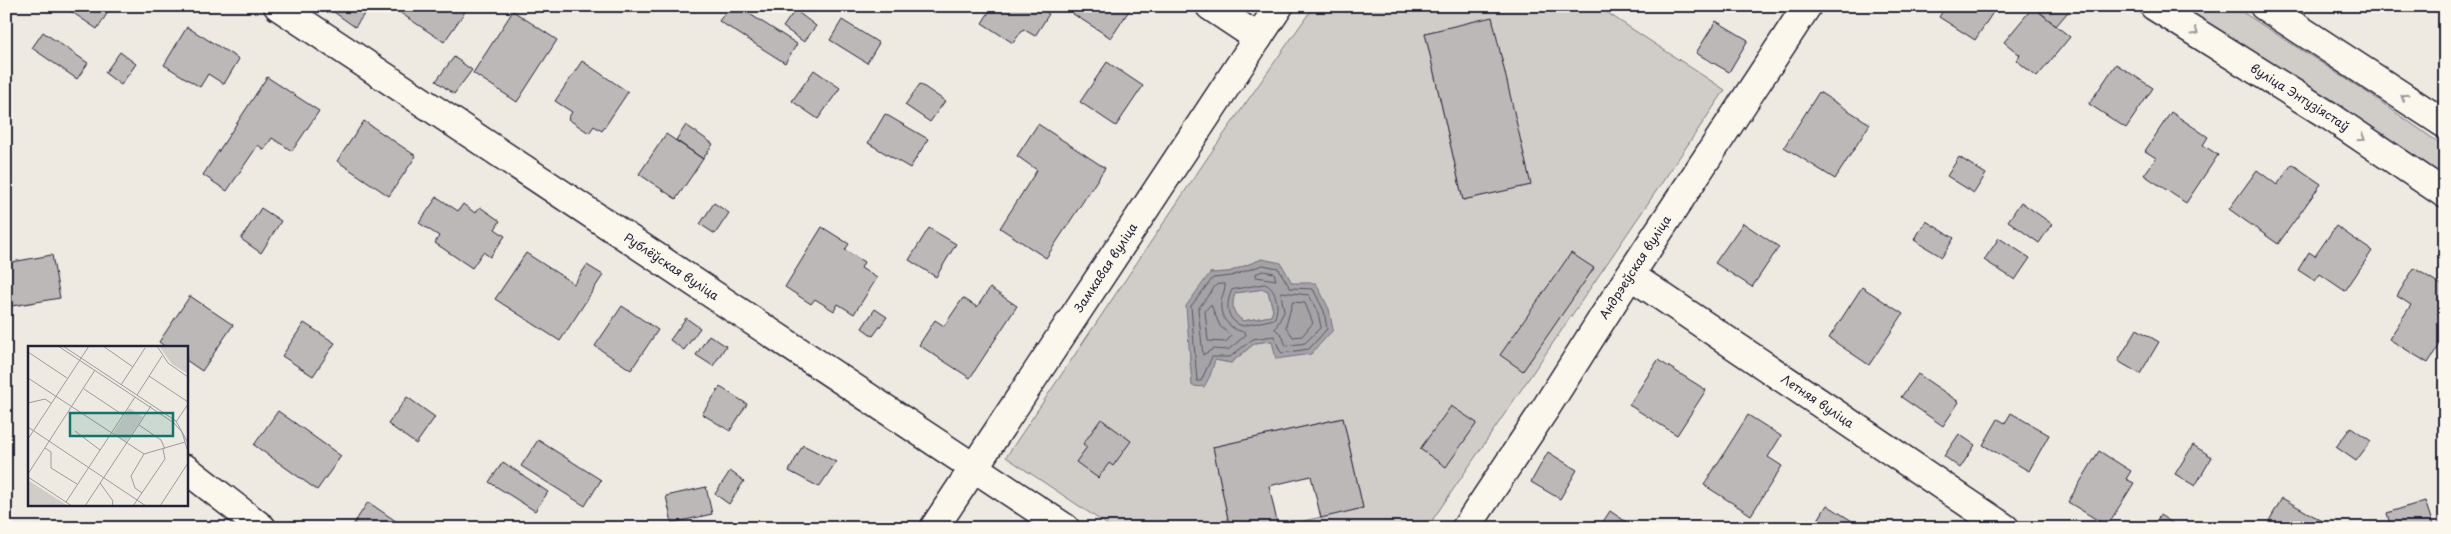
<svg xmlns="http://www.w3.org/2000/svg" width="2451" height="534" font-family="'Playpen Sans',sans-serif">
  <rect width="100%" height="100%" fill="#eeeae2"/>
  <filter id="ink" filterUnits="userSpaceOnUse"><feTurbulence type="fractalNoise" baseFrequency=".02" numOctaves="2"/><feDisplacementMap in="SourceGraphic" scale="10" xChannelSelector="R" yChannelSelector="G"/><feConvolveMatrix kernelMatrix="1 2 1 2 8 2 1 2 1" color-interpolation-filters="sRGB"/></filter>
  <g filter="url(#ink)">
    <path fill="#d0cdc9" stroke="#797882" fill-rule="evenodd" d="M1314,6h283l128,84 -298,438h-156l92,-20 -20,-90 -130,29 17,81h-118l-106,-71 202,-300zM1492,18l38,167 -67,15 -38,-167zM1262,259l30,25 -19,56 -18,3 -24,20 -16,-3 -25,4v-24l20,-67 19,-1z
      M2180,6h53l138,89 74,52v31z
      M1264,289l4,2 5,19 -2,6 -28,5c-11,-8 -12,-15 -8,-28z"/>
    <path fill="#a6a3a7" stroke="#716f7c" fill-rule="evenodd" d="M1262,259l19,4 11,20h24l13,26 4,21 -22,24 -35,5 -4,-18 -17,2 -24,20 -16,-3 -5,16 -6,11 -12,-1 -6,-80 24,-33 19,-1zM1264,289l4,2 5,19 -2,6 -28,5c-11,-8 -12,-15 -8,-28z"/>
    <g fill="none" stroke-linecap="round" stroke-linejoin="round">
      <path stroke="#575666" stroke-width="1" d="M1263,265l15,3 12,20 23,1 11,22 3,18 -18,20 -27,4 -2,-2 -6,-15 -21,3 -23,18h-18l-11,24h-4l-6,-75 22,-28 18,-2z
        M1264,271l10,2 2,7 -20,-3v-3z
        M1225,284c1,6 -4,12 -4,19 -2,15 11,28 24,29l1,3 -18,15 -15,-1 -10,6 -5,-46 18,-24z
        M1265,284c12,5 15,24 9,35l-31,7c-17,-5 -18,-22 -11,-36z
        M1281,292l28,3 9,18 3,14 -16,16 -19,3 -4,-11 -7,-6 9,-17z
        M1293,302l12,1 8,20 -11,13 -9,1 -7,-10z
        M1211,305l9,21 11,10 -5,6 -18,-1 -3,-30z"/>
    </g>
    <path fill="#bcb8b8" stroke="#22223b" d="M63,6h49l-15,23z
      M333,6h37l-15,21 -24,-17z
      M403,6h66l-25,36 -45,-30z
      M730,6h7l60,38 -12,19 -66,-42z
      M986,6h51l12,8 -14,22 -12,-7 -10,14 -31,-20 9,-14z
      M1077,6h55l-21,32 -38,-24z
      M1946,6h51l-22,34 -36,-23z
      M2033,6h40l-17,20z
      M2375,6h17l-5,8z
      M2033,7l37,30 -33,40 -21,-17 4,-5 -16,-13z
      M795,10l21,16 -12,16 -21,-15z
      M513,11l44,29 -40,62 -44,-29z
      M1492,17l39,168 -68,15 -38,-167z
      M842,20l37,23 -12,20 -37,-23z
      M1716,21l32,19 -19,32 -33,-19z
      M187,27l52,32 -15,25 -16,-10 -8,13 -36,-22z
      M43,32l45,31 -11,16 -45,-31z
      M120,52l16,12 -15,21 -16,-12z
      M454,57l18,13 -18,24 -18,-13z
      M582,61l46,31 -26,39 -8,-5 -5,7 -21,-14 4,-7 -17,-11z
      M1107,62l36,24 -27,40 -36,-24z
      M2116,64l37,24 -27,40 -37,-24z
      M814,70l26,18 -22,31 -26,-18z
      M267,77l52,34 -27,40 -20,-13 -8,12 -6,-5 -31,46 -24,-16z
      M920,84l25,17 -15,21 -25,-17z
      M1819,92l51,32 -35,55 -51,-32z
      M2171,112l37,25 -5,8 15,10 -32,48 -42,-28 12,-17 -11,-7z
      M885,114l43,25 -18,29 -42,-25z
      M364,121l52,35 -27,40 -52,-35z
      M1038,124l67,44 -59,90 -46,-30 37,-58 -20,-14z
      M686,125l27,19 -10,15 -27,-19z
      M666,134l37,25 -27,40 -37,-25z
      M1959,157l27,17 -12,19 -27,-17z
      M2292,164l29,20 -43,60 -49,-35 28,-39 20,15z
      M437,197l21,14 5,-7 12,9 5,-6 20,14 -5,8 10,7 -15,21 -7,-5 -11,16 -37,-25 4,-7 -20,-13z
      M2021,202l31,22 -13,19 -31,-22z
      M714,203l15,10 -14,21 -15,-10z
      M261,208l20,13 -20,32 -20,-14z
      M1926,221l28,17 -12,19 -28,-17z
      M1743,223l36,24 -27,40 -37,-24z
      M2336,226l36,25 -27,40 -25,-17 -5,7 -17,-11 11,-18 6,4z
      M822,227l27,17 -4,6 19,12 -3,6 16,10 -23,36 -16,-10 -4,7 -19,-12 -4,5 -26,-17z
      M929,228l27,16 -20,33 -27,-17z
      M1999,238l31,20 -15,22 -31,-20z
      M526,253l48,31 13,-19 16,10 -43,66 -65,-42z
      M1571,253l23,15 -71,103 -23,-16z
      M52,255l8,43 -48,8 -6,-43z
      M2414,268l31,19v9l-6,8 6,4v29l-17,26 -39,-24 22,-34 -14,-9z
      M1862,287l41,27 -34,51 -40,-27z
      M990,288l27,18 -47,72 -51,-33 16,-25 9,6 19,-28 14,9z
      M190,296l43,29 -31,46 -16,-11v-12h-19l-8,-6z
      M622,306l36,24 -27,40 -36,-24z
      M875,309l12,8 -14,19 -11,-8z
      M686,318l14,10 -16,22 -14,-10z
      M304,323l31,20 -22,33 -31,-20z
      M2137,329l22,13 -19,32 -22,-13z
      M709,335l17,11 -13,20 -17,-11z
      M1658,360l48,30 -29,45 -48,-30z
      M1918,374l41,28 -16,24 -42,-29z
      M720,387l27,17 -17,27 -28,-17z
      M407,397l28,20 -19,27 -28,-20z
      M1451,406l26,17 -31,44 -26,-18z
      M278,411l63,45 -24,34 -63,-45z
      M2011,413l38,22 -20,36 -46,-26 15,-26 7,4z
      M1748,415l33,21 -13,21 14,9 -31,49 -47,-30z
      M1343,418l20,90 -42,10 -10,-42 -42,10 9,40 -48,2 -17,-81z
      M1101,419l30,22 -18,25 -4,-3 -11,15 -22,-16 11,-15 -4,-3z
      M2351,427l20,14 -15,20 -20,-14z
      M1959,434l16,11 -15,23 -16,-12z
      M538,440l63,40 -16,26 -64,-40z
      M803,445l33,17 -17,25 -30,-16z
      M2193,445l19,12 -17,29 -20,-12z
      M2099,451l32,20 -5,8 8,4 -27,43 -39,-24z
      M1548,452l29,18 -17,29 -29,-17z
      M503,462l45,30 -13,19 -46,-29z
      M730,471l14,10 -15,23 -14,-10z
      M706,487l6,27 -40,9 -6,-27z
      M2282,498l44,25 -3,5h-58z
      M2425,501l9,27h-43l-4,-15z
      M368,502l38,26h-55z
      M1827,505l36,23h-50z
      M1610,511l25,17h-36z
      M2160,515l20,13h-28z"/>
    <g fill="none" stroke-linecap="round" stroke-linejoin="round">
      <g stroke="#22223b" stroke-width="31">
        <g id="minor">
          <path id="s1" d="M278,6l787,522"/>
          <path d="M1210,6l48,32"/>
          <path id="s2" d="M1630,275l375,253"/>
          <path d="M186,469l76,59"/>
          <path id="s3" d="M934,528l345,-522"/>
          <path id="s4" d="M1466,528l81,-122 83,-131 177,-269"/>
        </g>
      </g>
      <g stroke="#22223b" stroke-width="31">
        <g id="tertiary">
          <path id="s5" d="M2154,6l174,109 117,79"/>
          <path d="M2264,6l181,118"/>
        </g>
      </g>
      <use href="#minor" stroke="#fbf7ec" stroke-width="28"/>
      <use href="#tertiary" stroke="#fbf7ec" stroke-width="28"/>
    </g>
    <defs><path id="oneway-chevron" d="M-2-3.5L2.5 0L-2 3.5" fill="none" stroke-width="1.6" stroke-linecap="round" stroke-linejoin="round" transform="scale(1.25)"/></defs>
    <g stroke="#99979c">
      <use href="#oneway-chevron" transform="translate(2195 32) rotate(32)"/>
      <use href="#oneway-chevron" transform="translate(2404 97) rotate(-147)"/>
      <use href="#oneway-chevron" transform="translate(2362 138) rotate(33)"/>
    </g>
  </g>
  <g text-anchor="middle" stroke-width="4" stroke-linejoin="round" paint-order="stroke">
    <g font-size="12" fill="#22223b" stroke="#fbf7ec">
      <text dy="4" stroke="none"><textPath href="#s5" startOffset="172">вуліца Энтузіястаў</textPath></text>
      <text dy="4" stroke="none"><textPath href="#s1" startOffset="472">Рублёўская вуліца</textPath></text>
      <text dy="4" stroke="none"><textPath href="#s3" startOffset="312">Замкавая вуліца</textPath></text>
      <text dy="4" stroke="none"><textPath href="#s4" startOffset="311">Андрэеўская вуліца</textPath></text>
      <text dy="4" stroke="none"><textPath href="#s2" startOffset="226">Летняя вуліца</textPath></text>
    </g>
  </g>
  <g transform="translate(28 346)">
    <rect width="160" height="160" fill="#eeeae2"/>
    <path d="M131,0h29v28l-16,-10zM101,62l14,9 -17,25 -13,-9zM0,134l40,26h-40z" fill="#d0cdc9"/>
    <path fill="none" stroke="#9c9a9f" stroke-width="1" d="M30,0l116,77 8,9 6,20M35,0l113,75 12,22M75,0l30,21M129,0l11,17 20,14M0,6l39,26M121,30l39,26M0,32l116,76M93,39l24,-37M56,43l39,26M109,49l25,-39M0,57l17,-4 6,4M148,76l12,-18M111,79l22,15 4,9M0,81l118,79M47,85l25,19M0,93l61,-93M17,102l6,4v16l26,16M0,128l67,-104M0,131l44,29M72,137l13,18 -1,5M114,147l-7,-5 -4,-12 13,-22 41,-12M38,156l69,-105M57,160l66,-100M105,160l32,-47 -2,-10M132,160l28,-43"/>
    <path fill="#0f766e" fill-opacity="0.15" stroke="#0f766e" stroke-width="2.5" d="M42,67h103v23h-103z"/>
    <rect width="160" height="160" fill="none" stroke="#22223b" stroke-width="2.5"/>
  </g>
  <rect width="2451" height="534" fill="none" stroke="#fbf7ec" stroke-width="25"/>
  <rect x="12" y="12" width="2426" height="509" fill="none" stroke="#22223b" stroke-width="2" filter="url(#ink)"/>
</svg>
